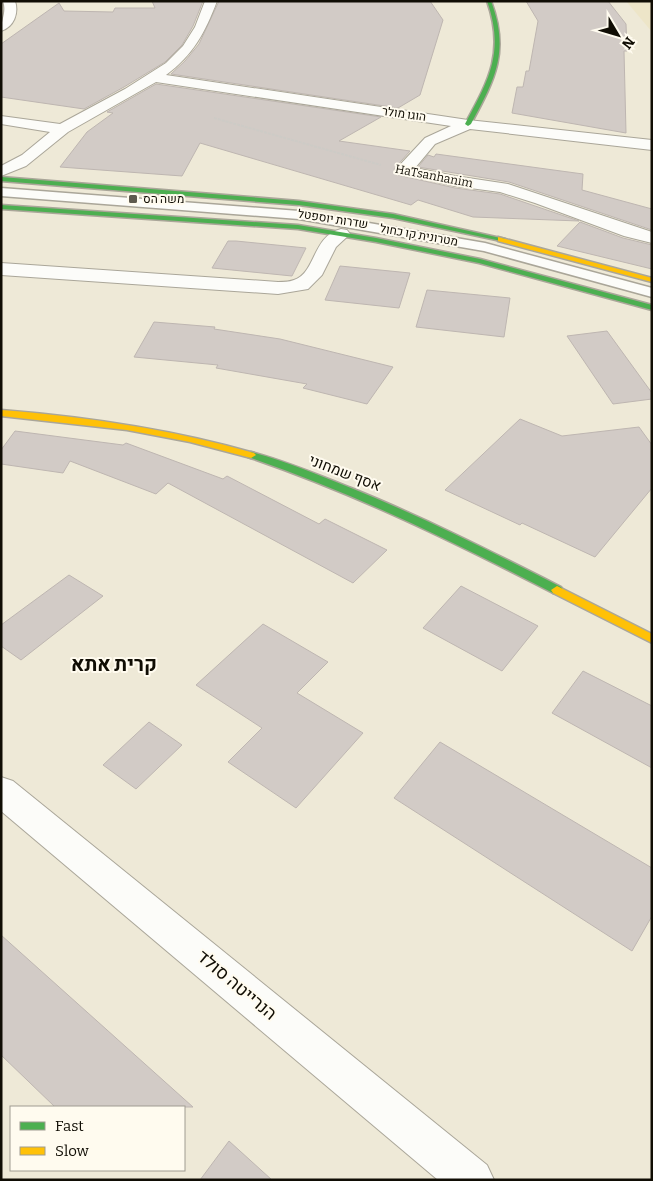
<svg xmlns="http://www.w3.org/2000/svg" width="653" height="1181" font-family="Bitter,Heebo,serif">
  <rect width="100%" height="100%" fill="#eee9d7"/>
  <path fill="#ede5c8" d="M626,1h26v31z"/>
  <path fill="#d2cbc6" stroke="#beb6b1" d="M152,1h51l-10,25 -11,19 -17,17 -41,25 -40,22 -83,-12v-53l58,-41 5,8 49,1 2,-4h40z
    M219,1h211l13,19 -23,75 -22,13 -227,-34 14,-13 14,-17z
    M526,1h82l18,23 1,27h-3l2,82 -114,-20 5,-26h6l3,-16h3l9,-50z
    M156,84l225,33 -42,24 71,10 -16,18 4,6 57,13 45,6 79,27 -106,-4 -55,-17 -7,5 -211,-62 -18,33 -122,-9 27,-35 26,-19 -6,-1z
    M436,154l147,20 -1,16 70,19v21l-143,-48 -91,-15 10,-12 6,2z
    M580,222l43,16 29,7v24l-95,-23z
    M228,241h8l70,7 -14,28 -80,-8z
    M340,266l70,7 -11,35 -74,-8z
    M427,290l83,8 -6,39 -88,-10z
    M154,322l61,5 -1,2 66,10 113,28 -26,37 -64,-16 4,-4 -91,-16 2,-3 -84,-8z
    M607,331l45,62v6l-39,5 -46,-68z
    M520,419l42,17 77,-9 13,18v43l-57,69 -73,-34 -2,2 -75,-35z
    M15,431l108,14 3,-2 97,36 4,-3 92,48 6,-5 62,31 -34,33 -185,-100 -12,11 -86,-33 -7,12 -62,-9v-14z
    M69,575l34,21 -82,64 -20,-14v-21z
    M461,586l77,40 -36,45 -79,-43z
    M263,624l65,38 -31,31 66,40 -67,75 -68,-46 34,-34 -66,-43z
    M583,671l69,35v62l-100,-55z
    M149,722l33,23 -46,44 -33,-24z
    M440,742l212,126v48l-20,35 -238,-153z
    M1,935l192,172h-138l-54,-52z
    M229,1141l43,39h-72z"/>
  <g fill="none" stroke-linecap="round" stroke-linejoin="round">
    <g stroke="#aaa699" stroke-width="3">
      <path id="lane" d="M1,188l298,23 186,32 167,45v9l-168,-46 -185,-32 -298,-23z"/>
    </g>
    <g stroke="#aaa699" stroke-width="2">
      <path id="street" d="M3,1h12c4,12 -1,26 -14,30 0,-11 6,-19 2,-30z
        M205,1h12c-12,32 -24,54 -51,74l302,45 184,20v10l-182,-21 -35,15 -20,24 40,8 53,8 144,48v11l-28,-7 -89,-33 -35,-11 -45,-6 -57,-13 -2,-3 2,-3 27,-29 26,-12 -295,-44 -88,50 -42,34 -25,10v-10l21,-11 28,-23 -49,-8v-8l59,8 65,-35 41,-26 17,-17 12,-19z
        M341,229l6,1 3,4 -14,13 -14,28 -14,14 -30,5 -277,-19v-12l277,19c5,0 11,0 16,-2 22,-7 18,-44 47,-51z
        M1,777l12,4 474,384 7,15h-56l-437,-369z"/>
    </g>
    <g stroke="#aaa699" stroke-width="3">
      <path id="fast" d="M487,1h4c19,51 4,78 -20,123l-3,2 -3,-2c24,-44 40,-72 22,-123z
        M1,177l298,24 94,13 112,25 -4,2 -108,-23 -94,-13 -298,-24z
        M1,205l297,20 78,13 104,21 172,46v5l-173,-47 -103,-21 -78,-13 -297,-20z
        M251,452c34,9 68,23 100,36 72,29 141,64 210,99l2,3 -6,4 -4,-1c-99,-51 -199,-100 -305,-136l-2,-2 2,-2z"/>
    </g>
    <g stroke="#aaa699" stroke-width="3">
      <path id="slow" d="M498,237l154,41v4l-154,-41z
        M1,410c86,7 170,19 253,43l2,2 -5,3 -61,-16 -63,-12 -126,-14z
        M557,586l95,48v9l-99,-50 -2,-3z"/>
    </g>
    <path stroke="#cdcbc6" stroke-width="2" stroke-dasharray="3 1" stroke-linecap="butt" d="M214,118l167,47"/>
    <use href="#lane" fill="#fcfcf9" fill-rule="evenodd"/>
    <use href="#street" fill="#fcfcf9" fill-rule="evenodd"/>
    <use href="#fast" fill="#4caf50" fill-rule="evenodd"/>
    <use href="#slow" fill="#ffc107" fill-rule="evenodd"/>
  </g>
  <rect fill="#5e5a4e" stroke="#fffbef" stroke-width="2" x="128" y="194" width="10" height="10" rx="2.5"/>
  <g text-anchor="middle" stroke-width="4" stroke-linejoin="round" paint-order="stroke">
    <g font-size="12" fill="#100d04" stroke="#fffbef">
      <text transform="translate(404 114) rotate(8)" y="4">הוגו מולר</text>
      <text transform="translate(434 176) rotate(11)" y="4">HaTsanhanim</text>
      <text transform="translate(333 219) rotate(9)" y="4">שדרות יוספטל</text>
      <text transform="translate(419 235) rotate(10)" y="4">מטרונית קו כחול</text>
    </g>
    <g font-size="12" fill="#100d04" stroke="#fffbef" text-anchor="start">
      <text x="143" y="203">משה הס</text>
    </g>
    <g font-size="15" fill="#100d04" stroke="#fffbef">
      <text transform="translate(345 473) rotate(21)" y="5">אסף שמחוני</text>
    </g>
    <g font-size="18" fill="#100d04" stroke="#fffbef">
      <text transform="translate(237 985) rotate(40)" y="6">הנרייטה סולד</text>
    </g>
    <g font-size="20" font-weight="bold" fill="#100d04" stroke="#fffbef">
      <text x="114" y="671">קרית אתא</text>
    </g>
  </g>
  <rect width="653" height="1181" fill="none" stroke="#100d04" stroke-width="5"/>
  <rect x="10" y="1106" width="175" height="65" fill="#fffbef" stroke="#9f9c91"/>
  <rect x="20" y="1122" width="25" height="8" fill="#4caf50" stroke="#9f9c91"/>
  <text x="55" y="1131" font-size="15" fill="#100d04">Fast</text>
  <rect x="20" y="1147" width="25" height="8" fill="#ffc107" stroke="#9f9c91"/>
  <text x="55" y="1156" font-size="15" fill="#100d04">Slow</text>
  <g transform="translate(618 35) rotate(128)" stroke="#fffbef" stroke-width="4" paint-order="stroke">
  <path d="M0-4L9 19L0 12L-9 19Z" fill="#100d04"/>
  <text y="-8" font-size="14" font-weight="bold" text-anchor="middle" fill="#100d04">N</text>
  </g>
</svg>
